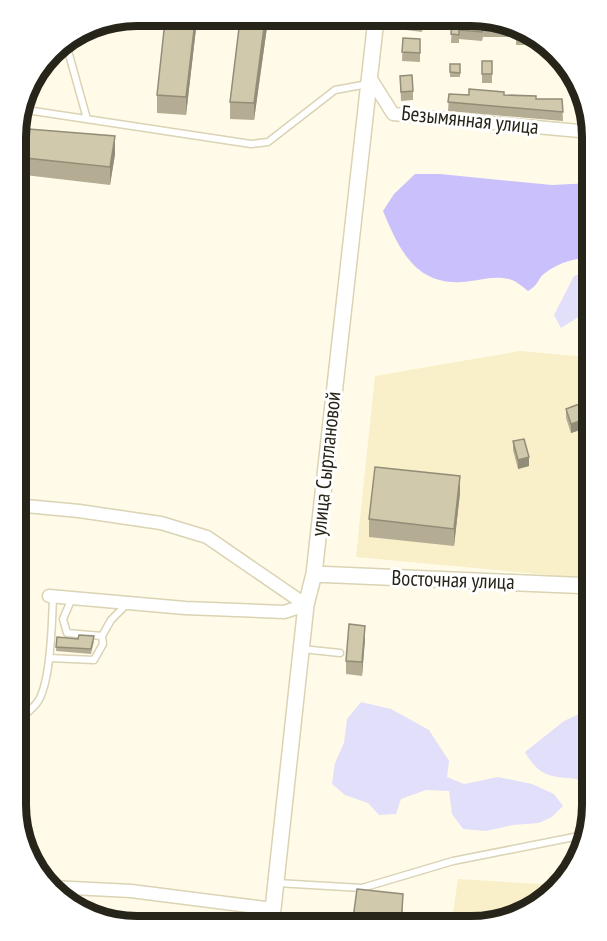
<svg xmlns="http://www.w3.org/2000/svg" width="607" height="941" font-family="'PT Sans Narrow',sans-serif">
  <rect width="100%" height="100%" fill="#fffbe8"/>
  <path fill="#f9efc8" d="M520,351l67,6 5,-2v224l-236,-22 19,-181z
    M458,879l98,6 -39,32 -46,9h-20z"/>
  <path fill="#e2dffb" d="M592,269v41l-9,4 -22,14 -7,-13 20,-39z
    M361,702l30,7 38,21 20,31 -2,16 17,7 34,-7 34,7 22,10 9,12 -11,11 -13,6 -26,2 -27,6 -23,-2 -11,-15 -3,-23 -23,-1 -25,9 -5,15 -17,1 -11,-12 -23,-8 -13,-11 3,-21 9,-20 3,-24z
    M592,708v76c-29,-13 -47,4 -67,-32l39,-31z"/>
  <path fill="#c9c0fc" d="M415,174h25l112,11 40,-2v73c-17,3 -33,6 -47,17 -8,6 -5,11 -17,18 -5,-4 -13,-11 -19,-12 -16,-4 -32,2 -47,3 -47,3 -63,-33 -79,-71l11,-17z"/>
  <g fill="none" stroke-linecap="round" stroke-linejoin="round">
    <g stroke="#dad3b4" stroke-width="9">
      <path id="service" d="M65,40l22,79
        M20,109l231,35 17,-2 67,-52 33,-6
        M72,598l-9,21 4,14 35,3 9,-16 16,-16
        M302,649l38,4
        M49,658l45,2 9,-16 -1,-8
        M15,723c7,-6 15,-12 21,-19 15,-17 16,-83 17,-107
        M277,883l85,5 91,-27 131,-26
        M271,925l2,-15"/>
    </g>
    <g stroke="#dad3b4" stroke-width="15">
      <path id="minor" d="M369,76l24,38 198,18
        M15,505l64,6 82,12 46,14 99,68
        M49,596l136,12 99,4 22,-7
        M52,887l79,4 142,18"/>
    </g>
    <g stroke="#dad3b4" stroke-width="18">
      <path id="tertiary" d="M314,574l278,12
        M273,909l33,-304 8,-31 62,-555"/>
    </g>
    <use href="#service" stroke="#fff" stroke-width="6"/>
    <use href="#minor" stroke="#fff" stroke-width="12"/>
    <use href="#tertiary" stroke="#fff" stroke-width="15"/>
  </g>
  <path fill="#b4ad93" d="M494,17l51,23 1,2 -20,-2v5h-10v-8h-33l-1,4 -23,-2v4h-8l1,-25z
    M406,18h24l-1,9 -6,-1 -1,6 -16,-2z
    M197,20l-11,95 -29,-2v-18z
    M240,20h28l-14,100 -24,-1v-17z
    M403,38l17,1v23l-18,-1z
    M482,61h10v22h-10z
    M450,64h10v13h-10z
    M400,76l13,15v9l-12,1z
    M449,94l55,1 32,4h26l1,22 -115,-10z
    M587,112l2,12 -2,-1z
    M16,128l99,26 -5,31 -94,-11z
    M592,405v21l-21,7 -5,-15v-9z
    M513,441l16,25 -11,3 -5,-19z
    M460,493l-6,53 -85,-9v-18z
    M57,637l37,4 -3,13 -35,-3z
    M365,639l-3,37 -16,-2v-13z"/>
  <path fill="#928d78" d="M197,20l-11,95v-18l9,-76z
    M265,20h3l-14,100v-17z
    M115,136v18l-5,31v-18z
    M592,417v9l-21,7v-9z
    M529,457v9l-11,3v-9z
    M460,476v17l-6,53v-17z
    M365,626v13l-3,37v-14z
    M403,894l-1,32h-1z"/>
  <path fill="#d1c9ab" stroke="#928d78" stroke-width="1.5" d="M494,17l32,15v4h-10l1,-8h-34l-1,4 -23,-2v5l-8,-1 1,-16z
    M406,18h17l-1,5 -16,-2z
    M240,20h25l-11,83 -24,-1z
    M165,21h30l-9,76 -29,-2z
    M403,38l17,1v14l-18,-1z
    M482,61h10v13h-10z
    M450,64h10v9l-10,-1z
    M412,75l1,16 -12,1 -1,-16z
    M469,89l35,3v3l32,1v3h26l1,13 -115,-10 1,-8 20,1z
    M16,128l99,8 -5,31 -94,-10z
    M590,400l2,5v12l-21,7 -5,-15z
    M524,439l5,18 -11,3 -5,-19z
    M375,467l85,9 -6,53 -85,-10z
    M349,624l16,2 -3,36 -16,-1z
    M79,635l15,1 -3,13 -35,-2 1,-10 21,2z
    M357,889l46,5 -2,32h-49z"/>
  <g text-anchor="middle" stroke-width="6" stroke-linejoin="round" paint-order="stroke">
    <g font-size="21" fill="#272519" stroke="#fff">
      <text transform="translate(470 120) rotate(6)" y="7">Безымянная улица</text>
      <text transform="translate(326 464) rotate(-84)" y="7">улица Сыртлановой</text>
      <text transform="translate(453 580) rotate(2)" y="7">Восточная улица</text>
    </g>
  </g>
  <path d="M0 0H607V941H0ZM137 26H471A111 111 0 0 1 582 137V805A111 111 0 0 1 471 916H137A111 111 0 0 1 26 805V137A111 111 0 0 1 137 26Z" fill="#fff" fill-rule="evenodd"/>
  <path fill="none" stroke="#272519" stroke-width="8" d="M137 26H471A111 111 0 0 1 582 137V805A111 111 0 0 1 471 916H137A111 111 0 0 1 26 805V137A111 111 0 0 1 137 26Z"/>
</svg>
